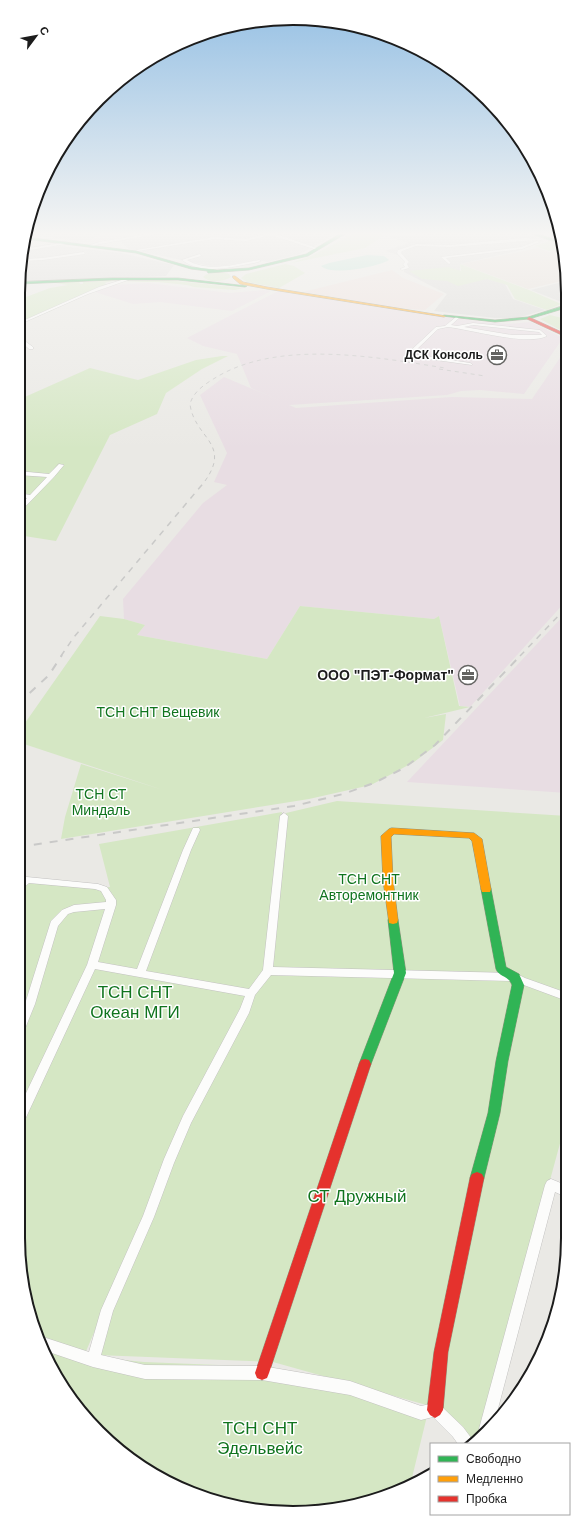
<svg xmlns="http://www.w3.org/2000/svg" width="586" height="1531" font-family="Helvetica,sans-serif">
  <rect width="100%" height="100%" fill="#eae9e5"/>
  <path fill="#d9d8d6" d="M26,234h76l-15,8z
    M158,234h173l3,1 -34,19 -33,8 -8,-2 -44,7 -86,-18 -10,-9z
    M425,234h104l15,7 -27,10 -57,13v7l45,13 8,15 32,11 -28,8h-22l-61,-7 13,-17 -43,-22v-12l-6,-5 -13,-4 24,-8 -20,-6z
    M60,246l61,7 53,12 -8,11 -146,6 4,-32z"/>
  <path fill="#ecddda" d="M392,270l11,8 41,16 -19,16 -29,-2 -93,-16z"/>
  <path fill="#e8dde3" d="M102,234l20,2 2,1 -38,6z
    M148,283l82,10 34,-3 7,1 -39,20 -72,-9 -27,2 -38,-12 19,-7z
    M278,291l204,31 26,2 23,-2 32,16 -39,56 -44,-4 -19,1 -14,4 -158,10 7,3 156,-11 80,2 34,-50v252l-96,106 -10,-1 -21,-90 -5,3 -134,-13 -33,53 -130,-24 8,-10 -21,-6 -1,-20 80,-96 24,-18 -13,-3 13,-29 -27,-58 24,-18 55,23 -28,-12 -14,-34 -34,-8 -16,-8z
    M566,613l1,180 -160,-11z"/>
  <path fill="#d8d8d6" d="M566,281v21l-2,1 -33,-13z"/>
  <path fill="#e5dbd4" d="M538,248l11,4 14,-3 3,8v23l-38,9 -67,-25z"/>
  <path fill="#d5e7c4" d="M353,234h28l2,2 -18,12 -74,15 20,-7z
    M549,241l13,3 1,5 -14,2 -14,-5z
    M285,264l9,2 11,7 -26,15 -32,-6 -6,-4 5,-4z
    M460,264l69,26 32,14 -14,6 -32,-11 -8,-14 -20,-6 -29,7 -11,-5 -25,-2 -13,-8 39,-4 13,4z
    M220,272l9,2 2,3c-7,5 -22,6 -28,0l4,-3z
    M117,280l-13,3 5,2 -47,18 -11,8 -33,12v-23l32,-12 18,-3 -12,-2 23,-2 1,3h3v-2z
    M167,280l76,8 -8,2 -41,-3 -7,-2 -29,-3h-36z
    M550,315l16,4v14l-26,-14z
    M222,356h6l-26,13 -36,24 -9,21 -47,21 -54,106 -38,-6v-135l72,-32 48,12 58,-20z
    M300,606l134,13 5,-3 20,90 11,1 -46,11 22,-4 -3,26 -29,22 -43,23 -62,14 -248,40 4,-22 16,-53 82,26 -145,-48v-9l82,-117 24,3 21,6 -8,10 130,24z
    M337,801l230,15v178l-66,-21 -231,-4 16,-156z
    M282,812l-18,158 -14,19 -74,145 -33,84 -59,138 60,6 128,5 155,49 -17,70 -12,6 -51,16 -90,3 -52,-13 -49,-22 -70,-57 -31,-44 -22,-48 -15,-89v-358l52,6 40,1 -11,-43z
    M271,975l240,6 56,19 1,114 -87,320 -11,10 -40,-38 -157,-44 -176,-7c39,-126 99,-244 157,-362z"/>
  <path fill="#b1e0cf" d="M367,255l17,1 5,4c-12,7 -58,16 -68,6l8,-3z"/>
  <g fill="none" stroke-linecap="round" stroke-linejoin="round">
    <g stroke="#c3c2c1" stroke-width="1">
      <path id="street" d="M147,234h10l-57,10 -10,3 -2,-1 11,-4z
        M266,234h10l44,15 -3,1 -46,-15 -25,6 -32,-2 -76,12 -2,-1 78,-13 32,2z
        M555,237h5v2h-6z
        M524,238l25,1 -99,8 -34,-1 -14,5 -1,2 8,9 -2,2 2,4 -7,2 -2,-1 5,-2 -2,-3 2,-2 -8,-9 1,-3 18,-6 34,1z
        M537,241l3,1 -18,7 -76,9 5,5 -2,1 -8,-7 80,-10z
        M67,242l-1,2 -42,7v-2z
        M84,252l1,2 -42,6 -21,1 1,-2 20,-1z
        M200,254l1,2 -14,4c22,13 49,4 72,0l2,1c-5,2 -12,3 -18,4 -20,4 -44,8 -61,-5z
        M128,278l3,1 -43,15 -70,31v-2l81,-36z
        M456,317l3,1 -8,7 6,1 16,-3 67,7 7,6c-19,10 -75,-6 -99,-9l-10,2 -26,25 58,9 2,1v1l-65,-9v-2l29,-27 9,-1zM473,325l66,7 3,3h-30l-48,-8z
        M18,336l15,11v2h-4l-11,-10z
        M59,464l5,1 -10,12 -34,35 -2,1v-5l9,-10 -9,-1v-4l12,2 17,-18 -29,-2v-4l31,3z
        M284,813l4,3 -15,151 242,6 10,5 42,15v8l-54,-20 -242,-6 -16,20 -6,18 -58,110 -17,40 -20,54 -41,94 -12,44 44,10 117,1 88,15 71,25 14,-3 5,2 23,22 9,12 1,2 -3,3h-12l-5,-7 -20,-20 -12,3 -71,-25 -88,-15 -117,-1 -52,-12 -50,-17 -6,-13 3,-1 49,16 12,-42 42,-94 21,-57 19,-43 57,-107 5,-13 -150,-27 -73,157 -4,1v-17l69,-145 18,-56 -31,3 -6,2 -10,12 -23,78 -13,32 -4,1v-16l7,-17 26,-83 11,-11 12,-5 32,-3v-2l-5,-9 -6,-2 -66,-6 -8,7 -3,1v-8l2,-2 -2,-1v-6l9,3 71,7 9,3 9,13v5l-18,57 39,7 46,-119 10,-22h6l1,2 -9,20 -45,121 103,18 14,-19 17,-154z
        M551,1179l17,7v12l-13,-6 -60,228 -14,14 -2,-5 66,-244 2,-4z"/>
    </g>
    <g stroke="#90937e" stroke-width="1">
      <path id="fast" d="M340,234h5l-37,22 -59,14 -41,3 -1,-2 -16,-2 -55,-16 -111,-14v-2l111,14 56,16 25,3 32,-2 57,-14z
        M532,234h7l22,8 1,2z
        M112,278h66l69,8 -2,1 -67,-7h-66l-93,4v-2z
        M566,305v3l-37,11 -34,3 -53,-6 2,-1 51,5 33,-3z
        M486,885l4,1 1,3 15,78 13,7 5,11 -16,76 -8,52 -16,65 -2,4 -5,2 -5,-2 -2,-4 18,-65 8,-52 16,-76c-3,-9 -13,-8 -16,-16l-15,-80 1,-3z
        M393,916l4,1 1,3 8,53 -35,91 -2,4 -4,1 -4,-1 -2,-4 35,-91 -6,-53 1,-3z"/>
    </g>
    <g stroke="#90937e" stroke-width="1">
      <path id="slow" d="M233,276h2l8,6 24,5 179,29 -2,1 -177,-28 -27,-5 -7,-6z
        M392,828l82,5 8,6 9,50 -1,3h-8l-1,-3 -9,-48 -3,-3 -75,-4 -3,3 2,43 5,40 -1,3 -4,1 -4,-1 -6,-43 -2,-44 8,-7z"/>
    </g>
    <g stroke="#90937e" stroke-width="1">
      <path id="jam" d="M529,317l37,17v3l-39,-18z
        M365,1059l4,1 2,4 -102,309 -2,5 -5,2 -5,-2 -2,-5 104,-309 2,-4z
        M477,1172l5,2 2,4 -36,174 -5,58 -3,5 -5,3 -5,-3 -3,-5 7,-58 36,-174 2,-4z"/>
    </g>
    <use href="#street" fill="#fcfcfb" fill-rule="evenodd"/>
    <use href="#fast" fill="#30b455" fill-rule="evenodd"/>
    <use href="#slow" fill="#ff9f0a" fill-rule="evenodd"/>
    <use href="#jam" fill="#e5322d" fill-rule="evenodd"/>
    <path stroke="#c9c9c8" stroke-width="1" stroke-dasharray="4 4" stroke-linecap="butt" d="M439,369l46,7
      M205,481c27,-38 -11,-43 -15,-77 3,-12 15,-20 25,-26 63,-39 161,-21 230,-10"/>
    <path stroke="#c9c9c8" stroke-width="1.5" stroke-dasharray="6 6" stroke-linecap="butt" d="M61,656l13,-19 132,-157
      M520,656l43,-45"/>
    <path stroke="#c9c9c8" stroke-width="2" stroke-dasharray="8 8" stroke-linecap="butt" d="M18,704l31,-29 13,-20
      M18,847l276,-41 49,-12 31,-11 30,-15 31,-23 86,-90"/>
  </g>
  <linearGradient id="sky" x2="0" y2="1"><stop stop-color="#95c0e4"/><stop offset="0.52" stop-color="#f6f5f3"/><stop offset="1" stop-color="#f6f5f3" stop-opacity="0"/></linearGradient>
  <rect width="586" height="449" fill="url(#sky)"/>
  <defs>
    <g id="office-ring" transform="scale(1)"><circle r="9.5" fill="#fff" stroke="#646462" stroke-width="1.5"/><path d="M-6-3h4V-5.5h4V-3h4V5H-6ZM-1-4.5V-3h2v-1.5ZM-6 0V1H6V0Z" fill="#646462"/></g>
  </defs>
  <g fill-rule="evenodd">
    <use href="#office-ring" x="497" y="355"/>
    <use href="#office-ring" x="468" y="675"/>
  </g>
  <g text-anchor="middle" stroke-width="3" stroke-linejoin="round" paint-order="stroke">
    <g font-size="12" font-weight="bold" fill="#1c1c1c" stroke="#fff" text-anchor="end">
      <text x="483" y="359">ДСК Консоль</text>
    </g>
    <g font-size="14" font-weight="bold" fill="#1c1c1c" stroke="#fff" text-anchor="end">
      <text x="454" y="680">ООО "ПЭТ-Формат"</text>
    </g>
    <g font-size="14" fill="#10741e" stroke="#fff">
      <text x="158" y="717">ТСН СНТ Вещевик</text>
      <text x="101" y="799">ТСН СТ<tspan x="101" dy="16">Миндаль</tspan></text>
      <text x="369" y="884">ТСН СНТ<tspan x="369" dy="16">Авторемонтник</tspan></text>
    </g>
    <g font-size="17" fill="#10741e" stroke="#fff">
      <text x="135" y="998">ТСН СНТ<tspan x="135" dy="20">Океан МГИ</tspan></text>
      <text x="357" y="1202">СТ Дружный</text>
      <text x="260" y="1434">ТСН СНТ<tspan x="260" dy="20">Эдельвейс</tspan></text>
    </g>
  </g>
  <path d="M0 0H586V1531H0ZM293 25H293A268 268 0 0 1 561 293V1238A268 268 0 0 1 293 1506H293A268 268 0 0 1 25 1238V293A268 268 0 0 1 293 25Z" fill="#fff" fill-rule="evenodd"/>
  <path fill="none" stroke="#1c1c1c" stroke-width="2" d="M293 25H293A268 268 0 0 1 561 293V1238A268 268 0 0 1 293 1506H293A268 268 0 0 1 25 1238V293A268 268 0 0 1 293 25Z"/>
  <rect x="430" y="1443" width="140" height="72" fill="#ffffff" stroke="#a4a4a4"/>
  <rect x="438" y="1456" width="20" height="6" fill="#30b455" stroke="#a4a4a4"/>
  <text x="466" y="1463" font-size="12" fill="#1c1c1c">Свободно</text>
  <rect x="438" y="1476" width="20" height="6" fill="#ff9f0a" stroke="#a4a4a4"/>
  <text x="466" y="1483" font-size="12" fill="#1c1c1c">Медленно</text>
  <rect x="438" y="1496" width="20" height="6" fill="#e5322d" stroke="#a4a4a4"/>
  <text x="466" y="1503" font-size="12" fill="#1c1c1c">Пробка</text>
  <g transform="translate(36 36) rotate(58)" stroke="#ffffff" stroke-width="3" paint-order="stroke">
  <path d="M0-3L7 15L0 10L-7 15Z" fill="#1c1c1c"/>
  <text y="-6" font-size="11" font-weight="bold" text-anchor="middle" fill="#1c1c1c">С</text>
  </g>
</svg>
